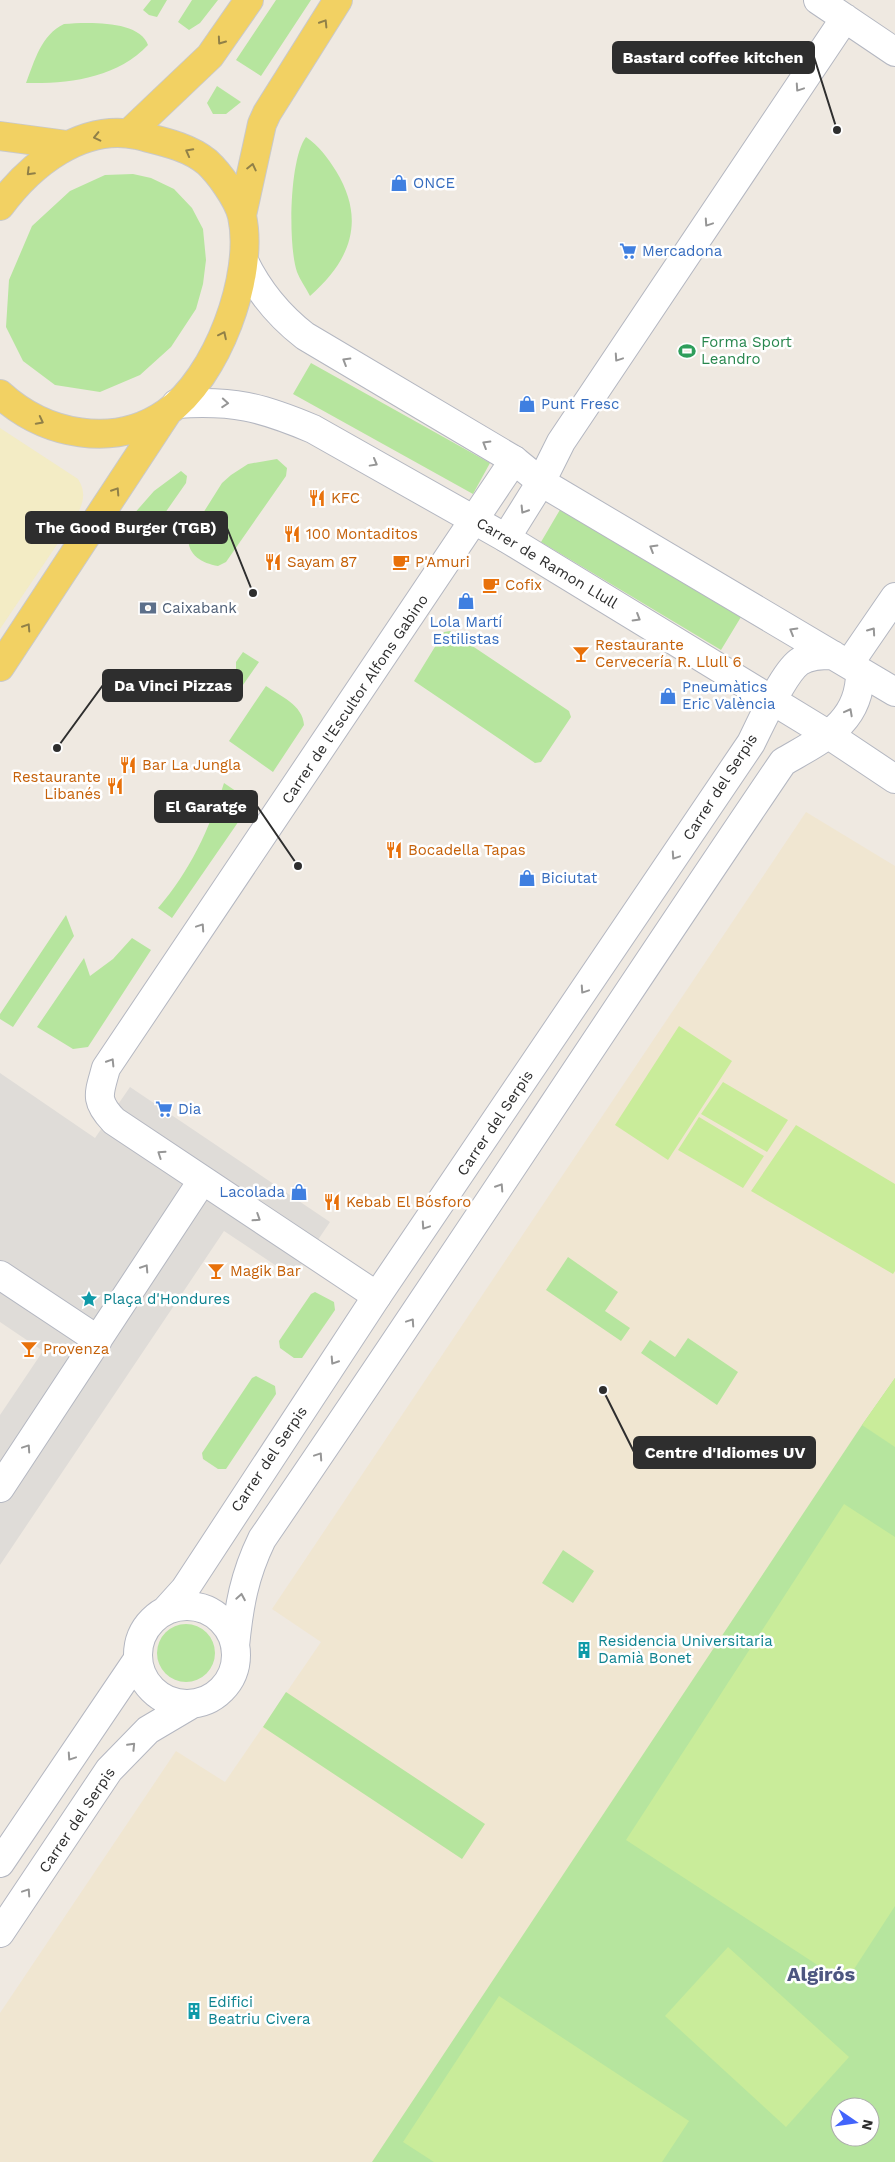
<svg xmlns="http://www.w3.org/2000/svg" width="895" height="2162" font-family="'Work Sans',sans-serif">
  <rect width="100%" height="100%" fill="#efe9e1"/>
  <path fill="#f0e6d1" fill-rule="evenodd" d="M806,812l89,54v1296h-895v-149l176,-262 49,31 96,-140 -49,-33zM840,2107h30v30h-30z"/>
  <path fill="#b6e59e" fill-rule="evenodd" d="M151,0h16l-10,17 -8,-2 -6,-5z
    M192,0h26l-18,23 -11,7 -11,-8z
    M276,0h35l-50,76 -25,-16z
    M64,24c23,-2 76,-4 84,21 -31,33 -79,39 -122,38 9,-23 15,-48 38,-59z
    M217,86l24,16 -15,12h-13l-6,-11z
    M306,137c13,9 22,21 30,34 30,49 15,89 -26,125 -4,-8 -10,-16 -13,-24 -9,-26 -8,-113 9,-135z
    M133,174l18,4 23,11 18,19 11,21 3,31 -3,24 -7,25 -25,38 -31,28 -40,17 -45,-7 -32,-24 -17,-34 3,-47 23,-54 38,-35 35,-16z
    M311,363l179,100 -17,31 -180,-100z
    M277,459l10,9 -1,8 -60,86 -8,4c-16,-3 -30,-10 -30,-29l34,-54 9,-8 17,-11z
    M181,471l6,5 -1,7 -42,60 -8,-1 -11,-6v-12l29,-33z
    M561,508l180,109 -20,33 -180,-108z
    M450,631l119,80 2,6 -30,45 -6,1 -121,-82 30,-49z
    M243,652l16,10 -23,33v-33z
    M266,686c14,10 37,19 38,39l-31,47 -44,-31z
    M224,783l28,19 -80,116 -14,-10c32,-37 51,-78 66,-125z
    M66,915l8,21 -61,91 -13,-8v-5z
    M132,938l19,12 -63,97 -15,2 -36,-22 47,-69 6,18 23,-17z
    M568,1257l50,35 -13,19 25,17 -9,13 -75,-51z
    M315,1292l19,10 1,8 -33,48h-8l-14,-10 -1,-7 32,-47z
    M688,1338l50,34 -21,33 -76,-52 9,-13 25,17z
    M256,1376l19,10 1,8 -50,75h-8l-15,-10 -1,-6 50,-75z
    M895,1378v784h-523l490,-737zM840,2107h30v30h-30z
    M563,1550l31,21 -21,32 -31,-20z
    M157 1653a29 29 0 1 1 58 0a29 29 0 1 1-58 0Z
    M286,1692l199,132 -23,35 -199,-132z"/>
  <path fill="#f3ecc5" d="M0,428l78,51c8,13 6,22 -1,36l-77,114z"/>
  <path fill="#c9ec9a" d="M679,1026l53,35 -64,99 -53,-35z
    M723,1082l65,38 -21,32 -66,-38z
    M699,1117l65,39 -21,32 -65,-38z
    M796,1125l99,59v87l-2,3 -142,-83z
    M895,1378v69l-33,-22z
    M844,1504l51,33v369l-50,77 -219,-143z
    M728,1947l121,110 -63,70 -121,-111z
    M499,1996l190,125 -27,41h-228l-31,-20z"/>
  <path fill="#dfdcd8" d="M0,1073l95,65 35,-51 200,135 -37,55 -69,-46 -224,334v-150l43,-64 -43,-29z"/>
  <g fill="none" stroke-linecap="round" stroke-linejoin="round">
    <g stroke="#b4b7c1" stroke-width="30">
      <path id="street" d="M818,0l77,52
        M506,538l35,-56 20,-40 284,-424
        M849,664l46,-67
        M0,1275l98,65
        M377,1296l-263,-175c-20,-21 -15,-27 -8,-53l408,-608
        M0,1488l202,-307"/>
    </g>
    <g stroke="#b4b7c1" stroke-width="30">
      <path id="secondary" d="M244,261c15,31 34,54 61,75l209,124 27,22 354,210
        M176,404c57,-4 85,3 137,25l193,109 323,197 66,44
        M138 1655a49 49 0 1 1 98 0a49 49 0 1 1-98 0Z
        M166,1610l19,-21 192,-293 374,-553c10,-20 32,-69 48,-81 10,-7 23,-7 34,-7
        M235,1646c4,-40 9,-70 27,-107 176,-257 346,-519 521,-777 39,-23 78,-39 77,-91
        M0,1863l138,-204
        M0,1933l109,-163 39,-40 44,-26"/>
    </g>
    <g stroke="#c9c9c9" stroke-width="30">
      <path id="primary" d="M129,133l81,-77 39,-56
        M0,136l67,9
        M0,206c30,-41 82,-83 137,-71 23,6 51,11 70,27 12,11 31,37 35,54 13,59 -25,162 -76,197 -52,36 -121,22 -166,-19
        M242,215l20,-91 5,-11 71,-113
        M0,667l167,-254"/>
    </g>
    <use href="#street" stroke="#fff" stroke-width="28"/>
    <use href="#secondary" stroke="#fff" stroke-width="28"/>
    <use href="#primary" stroke="#f2d163" stroke-width="28"/>
  </g>
  <defs><path id="oneway-chevron" d="M-2-3.5L2.5 0L-2 3.5" fill="none" stroke-width="1.6" stroke-linecap="round" stroke-linejoin="round" transform="scale(1.25)"/></defs>
  <g stroke="#908048">
    <use href="#oneway-chevron" transform="translate(324 23) rotate(-58)"/>
    <use href="#oneway-chevron" transform="translate(221 41) rotate(125)"/>
    <use href="#oneway-chevron" transform="translate(97 137) rotate(167)"/>
    <use href="#oneway-chevron" transform="translate(189 152) rotate(-152)"/>
    <use href="#oneway-chevron" transform="translate(252 167) rotate(-77)"/>
    <use href="#oneway-chevron" transform="translate(30 172) rotate(135)"/>
    <use href="#oneway-chevron" transform="translate(223 335) rotate(-64)"/>
    <use href="#oneway-chevron" transform="translate(40 421) rotate(27)"/>
    <use href="#oneway-chevron" transform="translate(116 491) rotate(-57)"/>
    <use href="#oneway-chevron" transform="translate(27 627) rotate(-57)"/>
  </g>
  <g stroke="#969696">
    <use href="#oneway-chevron" transform="translate(799 88) rotate(124)"/>
    <use href="#oneway-chevron" transform="translate(708 223) rotate(124)"/>
    <use href="#oneway-chevron" transform="translate(618 358) rotate(124)"/>
    <use href="#oneway-chevron" transform="translate(346 361) rotate(-149)"/>
    <use href="#oneway-chevron" transform="translate(225 403) rotate(4)"/>
    <use href="#oneway-chevron" transform="translate(486 444) rotate(-149)"/>
    <use href="#oneway-chevron" transform="translate(374 463) rotate(29)"/>
    <use href="#oneway-chevron" transform="translate(524 510) rotate(122)"/>
    <use href="#oneway-chevron" transform="translate(653 548) rotate(-149)"/>
    <use href="#oneway-chevron" transform="translate(637 618) rotate(31)"/>
    <use href="#oneway-chevron" transform="translate(793 631) rotate(-150)"/>
    <use href="#oneway-chevron" transform="translate(872 631) rotate(-55)"/>
    <use href="#oneway-chevron" transform="translate(849 712) rotate(-62)"/>
    <use href="#oneway-chevron" transform="translate(675 856) rotate(124)"/>
    <use href="#oneway-chevron" transform="translate(201 927) rotate(-56)"/>
    <use href="#oneway-chevron" transform="translate(584 990) rotate(124)"/>
    <use href="#oneway-chevron" transform="translate(111 1062) rotate(-58)"/>
    <use href="#oneway-chevron" transform="translate(161 1154) rotate(-146)"/>
    <use href="#oneway-chevron" transform="translate(500 1187) rotate(-57)"/>
    <use href="#oneway-chevron" transform="translate(257 1218) rotate(33)"/>
    <use href="#oneway-chevron" transform="translate(425 1226) rotate(124)"/>
    <use href="#oneway-chevron" transform="translate(145 1268) rotate(-57)"/>
    <use href="#oneway-chevron" transform="translate(411 1322) rotate(-56)"/>
    <use href="#oneway-chevron" transform="translate(334 1361) rotate(123)"/>
    <use href="#oneway-chevron" transform="translate(27 1448) rotate(-56)"/>
    <use href="#oneway-chevron" transform="translate(319 1456) rotate(-56)"/>
    <use href="#oneway-chevron" transform="translate(241 1597) rotate(-80)"/>
    <use href="#oneway-chevron" transform="translate(132 1746) rotate(-46)"/>
    <use href="#oneway-chevron" transform="translate(71 1757) rotate(124)"/>
    <use href="#oneway-chevron" transform="translate(27 1892) rotate(-56)"/>
  </g>
  <defs>
    <g id="shop-bare" transform="scale(1.35)"><path d="M-5-2.5h2.3a2.7 3.5 0 0 1 5.4 0H5L5.5 6h-11ZM-1.5-2.5h3a1.5 2.3 0 0 0-3 0Z" fill="#3f7fe0" stroke="#fff" stroke-width="2.5" paint-order="stroke"/></g>
    <g id="supermarket-bare" transform="scale(1.35)"><path d="M-6-5.5h2.5l.6 2H6L4.5 2H-2.5L-4.4-4H-6ZM-1.5 3.2a1.3 1.3 0 1 0 .1 0ZM3 3.2a1.3 1.3 0 1 0 .1 0Z" fill="#3f7fe0" stroke="#fff" stroke-width="2.5" paint-order="stroke"/></g>
    <g id="stadium-bare" transform="scale(1.35)"><path d="M0-5a6.5 5 0 1 0 0 10a6.5 5 0 1 0 0-10ZM-3.5-1.8h7v3.6h-7Z" fill="#2e9e5b" stroke="#fff" stroke-width="2.5" paint-order="stroke"/></g>
    <g id="restaurant-bare" transform="scale(1.35)"><path d="M-5-6h1v4h1v-4h1v4h1v-4h1v5L-1.5 .5V6h-2V.5L-5-1ZM5-6V6H3V1.5H1.5Q1.5-4 5-6Z" fill="#e8710a" stroke="#fff" stroke-width="2.5" paint-order="stroke"/></g>
    <g id="cafe-bare" transform="scale(1.35)"><path d="M-5.5-4.5H6V0H3Q3 3.5 0 3.5H-2.5Q-5.5 3.5-5.5 0ZM3-3.2v2h1.7v-2ZM-6 4.5H4V6H-6Z" fill="#e8710a" stroke="#fff" stroke-width="2.5" paint-order="stroke"/></g>
    <g id="bank-bare" transform="scale(1.35)"><path d="M-6-4H6V4H-6ZM0-2.3a2.3 2.3 0 1 0 0 4.6a2.3 2.3 0 1 0 0-4.6Z" fill="#5c6f8a" stroke="#fff" stroke-width="2.5" paint-order="stroke"/></g>
    <g id="bar-bare" transform="scale(1.35)"><path d="M-6-5H6L.8 .8V4.5H3.5V6h-7V4.5H-.8V.8Z" fill="#e8710a" stroke="#fff" stroke-width="2.5" paint-order="stroke"/></g>
    <g id="sight-bare" transform="scale(1.35)"><path d="M0-6L1.8-2.2L6-1.7L2.9 1.2L3.7 5.4L0 3.3L-3.7 5.4L-2.9 1.2L-6-1.7L-1.8-2.2Z" fill="#0f9aa8" stroke="#fff" stroke-width="2.5" paint-order="stroke"/></g>
    <g id="building-bare" transform="scale(1.35)"><path d="M-4-6H4V6H1V3H-1V6H-4ZM-2.5-4.3h1.7v1.8h-1.7ZM.8-4.3h1.7v1.8H.8ZM-2.5-1h1.7V.8h-1.7ZM.8-1h1.7V.8H.8Z" fill="#0f9aa8" stroke="#fff" stroke-width="2.5" paint-order="stroke"/></g>
  </defs>
  <g fill-rule="evenodd">
    <use href="#shop-bare" x="399" y="183"/>
    <use href="#supermarket-bare" x="628" y="251"/>
    <use href="#stadium-bare" x="687" y="351"/>
    <use href="#shop-bare" x="527" y="404"/>
    <use href="#restaurant-bare" x="317" y="498"/>
    <use href="#restaurant-bare" x="292" y="534"/>
    <use href="#restaurant-bare" x="273" y="562"/>
    <use href="#cafe-bare" x="401" y="562"/>
    <use href="#cafe-bare" x="491" y="585"/>
    <use href="#shop-bare" x="466" y="601"/>
    <use href="#bank-bare" x="148" y="608"/>
    <use href="#bar-bare" x="581" y="654"/>
    <use href="#shop-bare" x="668" y="696"/>
    <use href="#restaurant-bare" x="128" y="765"/>
    <use href="#restaurant-bare" x="115" y="786"/>
    <use href="#restaurant-bare" x="394" y="850"/>
    <use href="#shop-bare" x="527" y="878"/>
    <use href="#supermarket-bare" x="164" y="1109"/>
    <use href="#shop-bare" x="299" y="1192"/>
    <use href="#restaurant-bare" x="332" y="1202"/>
    <use href="#bar-bare" x="216" y="1271"/>
    <use href="#sight-bare" x="89" y="1299"/>
    <use href="#bar-bare" x="29" y="1349"/>
    <use href="#building-bare" x="584" y="1650"/>
    <use href="#building-bare" x="194" y="2011"/>
  </g>
  <g text-anchor="middle" stroke-width="5" stroke-linejoin="round" paint-order="stroke">
    <g font-size="15" fill="#366cbe" stroke="#fff" text-anchor="start">
      <text x="413" y="188">ONCE</text>
      <text x="642" y="256">Mercadona</text>
      <text x="541" y="409">Punt Fresc</text>
      <text x="466" y="627" text-anchor="middle">Lola Martí<tspan x="466" dy="17">Estilistas</tspan></text>
      <text x="682" y="692">Pneumàtics<tspan x="682" dy="17">Eric València</tspan></text>
      <text x="541" y="883">Biciutat</text>
      <text x="178" y="1114">Dia</text>
      <text x="285" y="1197" text-anchor="end">Lacolada</text>
    </g>
    <g font-size="15" fill="#27864d" stroke="#fff" text-anchor="start">
      <text x="701" y="347">Forma Sport<tspan x="701" dy="17">Leandro</tspan></text>
    </g>
    <g font-size="15" fill="#c56008" stroke="#fff" text-anchor="start">
      <text x="331" y="503">KFC</text>
      <text x="306" y="539">100 Montaditos</text>
      <text x="287" y="567">Sayam 87</text>
      <text x="415" y="567">P'Amuri</text>
      <text x="505" y="590">Cofix</text>
      <text x="595" y="650">Restaurante<tspan x="595" dy="17">Cervecería R. Llull 6</tspan></text>
      <text x="142" y="770">Bar La Jungla</text>
      <text x="101" y="782" text-anchor="end">Restaurante<tspan x="101" dy="17">Libanés</tspan></text>
      <text x="408" y="855">Bocadella Tapas</text>
      <text x="346" y="1207">Kebab El Bósforo</text>
      <text x="230" y="1276">Magik Bar</text>
      <text x="43" y="1354">Provenza</text>
    </g>
    <g font-size="15" fill="#2e2e2e" stroke="#fff">
      <text transform="translate(547 563) rotate(31)" y="5">Carrer de Ramon Llull</text>
      <text transform="translate(355 699) rotate(-56)" y="5">Carrer de l'Escultor Alfons Gabino</text>
      <text transform="translate(720 787) rotate(-57)" y="5">Carrer del Serpis</text>
      <text transform="translate(495 1123) rotate(-56)" y="5">Carrer del Serpis</text>
      <text transform="translate(269 1459) rotate(-56)" y="5">Carrer del Serpis</text>
      <text transform="translate(77 1820) rotate(-56)" y="5">Carrer del Serpis</text>
    </g>
    <g font-size="15" fill="#4e5e75" stroke="#fff" text-anchor="start">
      <text x="162" y="613">Caixabank</text>
    </g>
    <g font-size="15" fill="#0d838f" stroke="#fff" text-anchor="start">
      <text x="103" y="1304">Plaça d'Hondures</text>
      <text x="598" y="1646">Residencia Universitaria<tspan x="598" dy="17">Damià Bonet</tspan></text>
      <text x="208" y="2007">Edifici<tspan x="208" dy="17">Beatriu Civera</tspan></text>
    </g>
    <g font-size="20" font-weight="bold" fill="#4d5680" stroke="#fff">
      <text x="821" y="1981">Algirós</text>
    </g>
  </g>
  <path fill="none" stroke="#2e2e2e" stroke-width="2" d="M837 130L814 57M253 593L227 528M57 748L103 685M298 866L257 806M603 1390L634 1452"/>
  <g fill="#2e2e2e" stroke="#fff" stroke-width="2">
    <circle cx="837" cy="130" r="5"/>
    <circle cx="253" cy="593" r="5"/>
    <circle cx="57" cy="748" r="5"/>
    <circle cx="298" cy="866" r="5"/>
    <circle cx="603" cy="1390" r="5"/>
  </g>
  <g fill="#2e2e2e" stroke="#2e2e2e" stroke-width="2">
    <rect x="613" y="42" width="201" height="31" rx="5"/>
    <rect x="26" y="512" width="201" height="31" rx="5"/>
    <rect x="103" y="670" width="139" height="31" rx="5"/>
    <rect x="155" y="791" width="102" height="31" rx="5"/>
    <rect x="634" y="1437" width="181" height="31" rx="5"/>
  </g>
  <g font-size="16" text-anchor="middle" font-weight="bold" fill="#fff">
    <text x="713" y="63">Bastard coffee kitchen</text>
    <text x="126" y="533">The Good Burger (TGB)</text>
    <text x="173" y="691">Da Vinci Pizzas</text>
    <text x="206" y="812">El Garatge</text>
    <text x="725" y="1458">Centre d'Idiomes UV</text>
  </g>
  <g transform="translate(855 2122) rotate(103)"><circle r="24" fill="#ffffff" stroke="#ababab"/>
  <path d="M0-4L9 19L0 12L-9 19Z" fill="#4264fb"/>
  <text y="-8" font-size="14" font-weight="bold" text-anchor="middle" fill="#2e2e2e">N</text>
  </g>
</svg>
